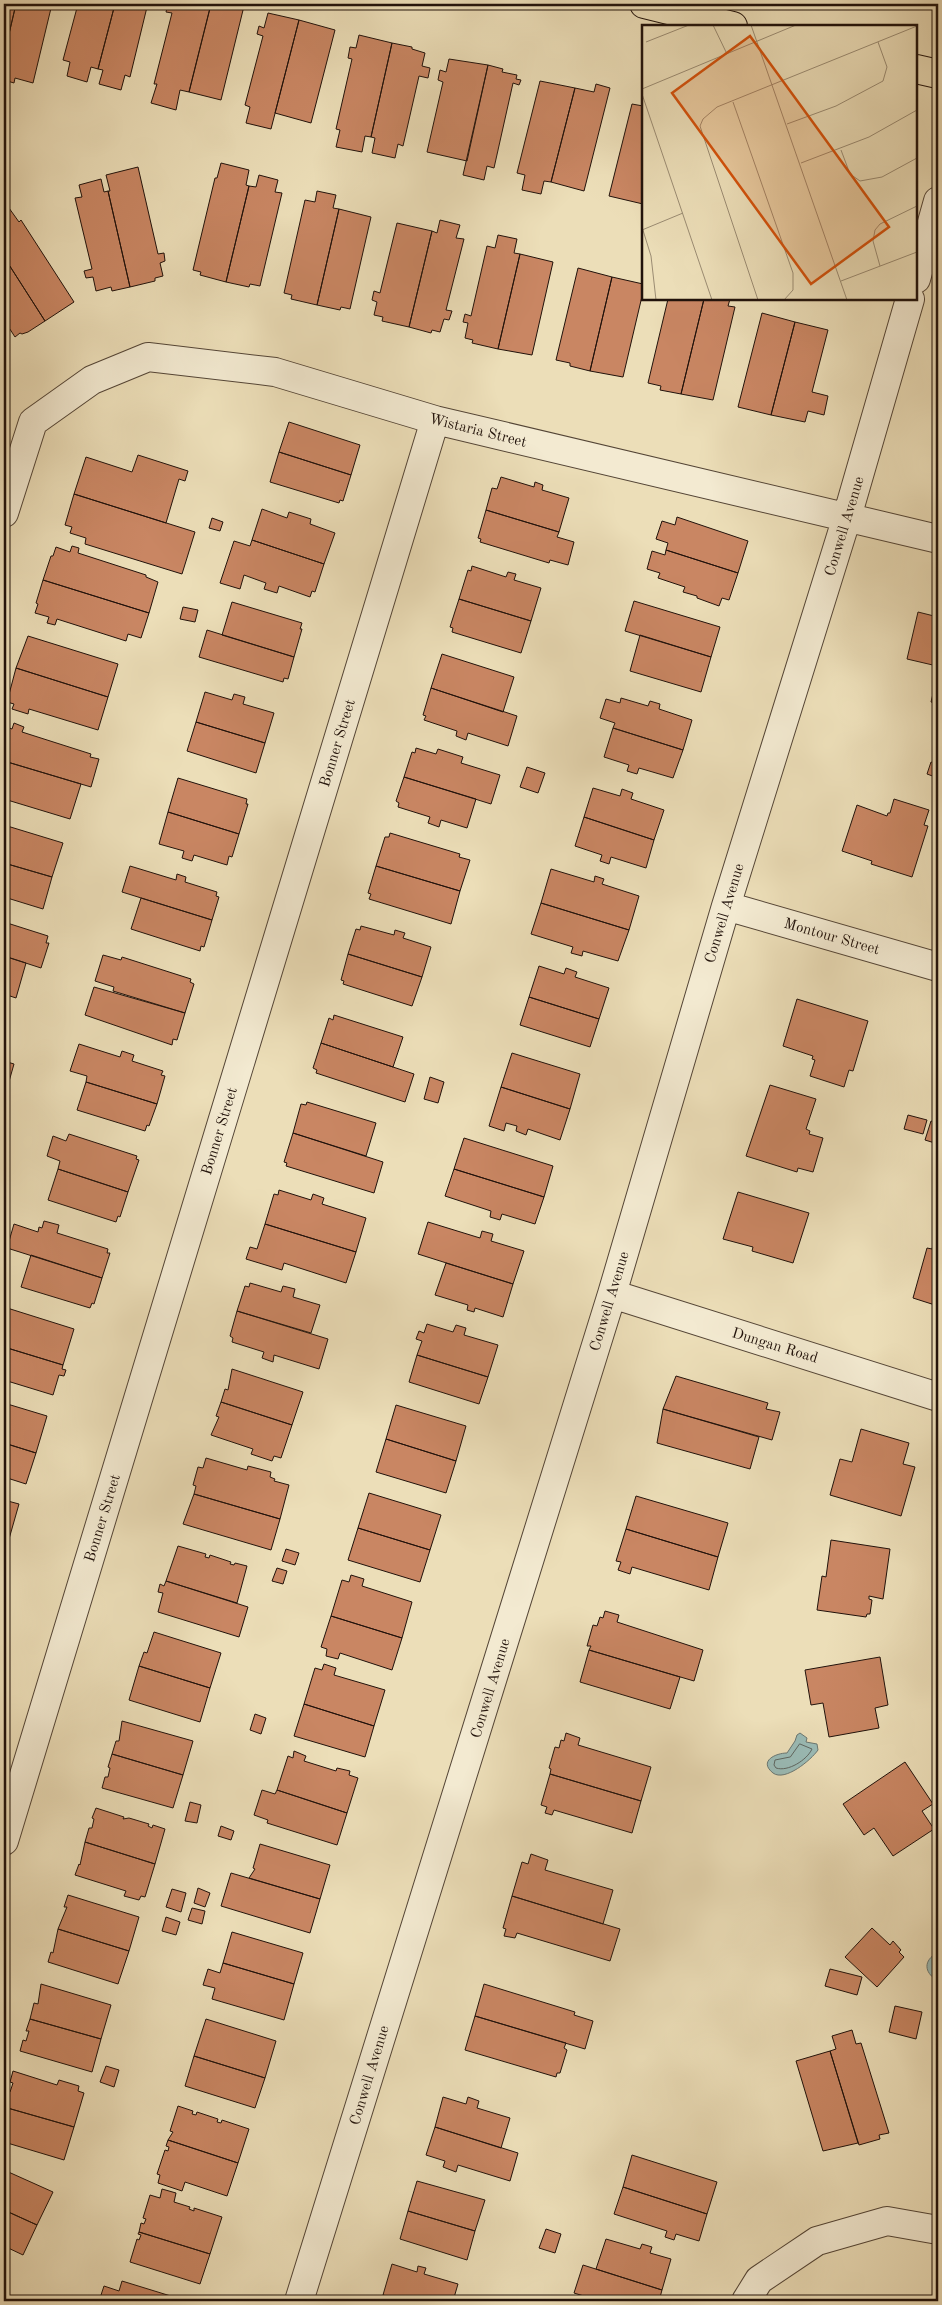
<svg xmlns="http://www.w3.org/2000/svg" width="942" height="2305" font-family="'Old Standard TT',serif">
  <rect width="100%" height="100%" fill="#ecdeb8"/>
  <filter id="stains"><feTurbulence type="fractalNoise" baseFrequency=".004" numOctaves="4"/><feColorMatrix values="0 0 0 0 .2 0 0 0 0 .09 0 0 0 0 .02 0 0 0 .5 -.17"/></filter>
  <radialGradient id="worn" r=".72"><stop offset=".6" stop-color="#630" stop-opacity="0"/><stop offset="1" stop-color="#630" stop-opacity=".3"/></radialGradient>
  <path fill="#9abbb6" stroke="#6a7772" d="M800,1733l7,5 -1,4 11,2 1,6c-7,10 -33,32 -45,23 -15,-12 3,-20 14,-20l8,-12 2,-6z
    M935,1954h3v27c-12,-7 -16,-18 -3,-27z"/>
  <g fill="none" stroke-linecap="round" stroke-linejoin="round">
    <path stroke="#5e6660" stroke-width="1" d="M800,1744l12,5c-5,11 -24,23 -36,19l-2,-3 1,-5 15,-3z"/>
  </g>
  <path fill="#c98663" stroke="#21120b" d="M4,4h12l-10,43 -2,-1z
    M16,4h36l-19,79 -18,-5 -1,5 -10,-3v-25z
    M78,4h37l-17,65 -7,-2 -4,15 -20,-6 3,-14 -7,-2z
    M115,4h40l-2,5 -6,-2 -17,70 -5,-2 -4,15 -22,-6 4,-14 -5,-1z
    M168,4h43l-22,88 -9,-2 -4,20 -25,-7 6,-19h-3l18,-71 -6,-1z
    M211,4h23l10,2 -23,94 -32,-8z
    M268,13l31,7 -28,109 -25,-6 4,-16 -5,-2 18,-69 -6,-2 2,-8 5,2z
    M299,20l36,10 -24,93 -36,-10z
    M359,35l33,8 -21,94 -6,-1 -3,16 -26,-5 4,-17 -4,-1 16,-70 -4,-1 2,-11 6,1z
    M392,43l20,4v2l13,4 -3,13 8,2 -2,10 -9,-2 -16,70 -5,-2 -3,14 -23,-5 3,-15 -4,-1z
    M449,59l39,6 -21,96 -40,-9 16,-70 -5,-2 2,-10 6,2z
    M488,65l15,4 -1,3 15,3 -1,4 5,1 -2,5 -6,-2 -19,85 -7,-2 -3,14 -21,-5z
    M540,81l35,7 -24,94 -7,-1 -3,13 -19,-4 3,-15 -8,-2z
    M596,84l14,4 -26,103 -33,-9 24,-94 19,4z
    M632,104l11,2v98l-34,-8z
    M221,163l28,7 -3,15 3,1 -23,96 -26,-7 1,-3 -8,-2 22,-92h2z
    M138,167l20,87 6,-1 1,8 -5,2 3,13 -8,2v3l-25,6 -22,-96h2l-4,-16z
    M259,175l19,5 -3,12 7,1 -22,93 -10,-2 -1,3 -23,-5 23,-96 7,1z
    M101,179l3,13 4,-1 22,96 -18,4 -1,-4 -15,4 -3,-14 -7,1 -2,-7 8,-2 -17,-71 7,-1 -3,-12z
    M317,191l19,4 -3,13 6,1 -22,96 -26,-6 1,-4 -8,-2 21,-93 10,2z
    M9,208l10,14 2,-2 53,82 -29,19 -41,-64v-46z
    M339,209l32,8 -21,92 -9,-2 -1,3 -23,-5z
    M440,220l20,5 -4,13 8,1 -18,71 6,1 -3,9 -5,-1 -4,13 -8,-2 -1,3 -22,-6 23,-96 5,2z
    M397,223l35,8 -23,96 -27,-6 1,-4 -9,-2 3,-13 -5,-2 2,-9 6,2z
    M498,235l19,4 -3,14 6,1 -22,95 -26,-6 1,-3 -8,-2 3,-15 -5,-1 2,-8 6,2 16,-70 8,2z
    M520,254l33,8 -21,93 -34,-6z
    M4,257l41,64 -17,11 -6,2 -2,-1 -5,4 -11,-17z
    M578,268l34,9 -22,94 -20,-5v-3l-14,-3z
    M612,277l31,7v8l-20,85 -33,-6z
    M668,299h36l-23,95 -21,-4 1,-4 -13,-3z
    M704,299h26l-2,7 7,1 -22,93 -32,-6z
    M762,313l33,9 -24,93 -33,-8z
    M795,322l33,8 -16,62 16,4 -4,19 -16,-4 -3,11 -34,-7z
    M289,422l71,23 -9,30 -72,-23z
    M279,452l72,23 -8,26 -3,-1 -1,3 -69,-21z
    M138,455l50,16 -3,10 -6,-2 -13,44 -92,-29 12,-37 46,15z
    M501,477l33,10 1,-5 8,3 -1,5 27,8 -10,34 -73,-22 6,-22 5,1z
    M74,494l121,38 -13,42 -97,-30 1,-6 -16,-5 2,-6 -7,-2z
    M262,509l25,9 2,-6 22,7 -1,5 25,9 -11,31 -72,-24z
    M486,510l73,22 -2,5 17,5 -6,23 -18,-5 -1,3 -69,-21 1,-3 -3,-1z
    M677,517l71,24 -10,32 -72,-23 2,-7 -12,-4 6,-18 13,4z
    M212,518l11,4 -3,9 -11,-3z
    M252,540l72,24 -9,28 -3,-1 -2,6 -31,-11 -2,7 -13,-4 2,-6 -22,-8 -4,14 -20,-6 14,-42 16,5z
    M72,546l7,2 -1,5 68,22v2l12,5 -9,31 -106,-33 8,-24h2l3,-9 14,5z
    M666,550l72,23 -9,27 -7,-2 -3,8 -22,-8v-2l-14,-4 2,-5 -27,-9 2,-5 -13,-4 5,-18 13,4z
    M472,566l34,11 2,-5 8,2 -2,6 27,8 -10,33 -72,-22 9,-29 3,1z
    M43,580l106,33 -8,25 -13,-4 -2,7 -69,-22 -2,6 -8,-2 2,-6 -14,-4 3,-9 -2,-1z
    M459,599l72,22 -10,32 -69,-21 1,-4 -3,-1z
    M634,601l86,26 -9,30 -86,-26z
    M232,602l70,21 -2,6h2l-8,28 -72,-22z
    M183,607l15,3 -3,12 -15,-3z
    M918,612l20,5v52h-2l1,-3 -30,-7z
    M207,630l87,27 -6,22 -4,-1 -1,4 -84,-25z
    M640,635l71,22 -10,35 -71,-21z
    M28,636l90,28 -10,33 -92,-29z
    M442,654l72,23 -11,35 -72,-24z
    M16,668l92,29 -10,33 -69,-21 -1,5 -16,-5 2,-5 -7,-2z
    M938,673v31l-7,-2z
    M431,688l86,28 -9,30 -40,-13 -2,7 -10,-4 1,-5 -33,-11 2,-4 -3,-1z
    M205,692l27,8 2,-6 11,3 -2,7 31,9 -9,30 -69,-21z
    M621,698l27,8 2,-5 10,3 -1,5 33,11 -9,30 -70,-22 2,-5 -15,-5 6,-19 14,4z
    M196,722l69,21 -9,30 -69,-22z
    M14,723l10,4 -2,5 69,22 -1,3 9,2 -8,28 -87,-26v-35l8,3z
    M613,728l70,22 -10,28 -34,-10 -2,6 -10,-3 2,-6 -25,-8z
    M416,748l20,6 2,-5 25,8 -2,6 39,12 -9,29 -87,-27 8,-25 3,1z
    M4,761l77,23 -11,35 -66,-20z
    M931,762l7,2v14l-11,-4z
    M527,767l18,6 -7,20 -18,-6z
    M404,777l72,22 -9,29 -26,-8 -2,7 -11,-4 2,-6 -32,-10 1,-4 -3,-2z
    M178,778l69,21 -1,5h2l-9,30 -71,-22z
    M593,788l27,8 2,-7 11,4 -2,6 33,11 -10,30 -70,-23z
    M894,799l35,11 -5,15 4,1 -16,51 -41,-13 1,-3 -30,-10 15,-46 30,11 1,-3h2z
    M168,812l71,22 -7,23 -3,-1 -2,9 -33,-10 -2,6 -10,-3 2,-7 -25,-7z
    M584,817l70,23 -8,28 -35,-11 -2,7 -9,-3 2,-6 -27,-9z
    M4,825l59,18 -11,34 -48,-14z
    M390,833l70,21 -1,3 11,3 -10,31 -84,-25 9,-29h4z
    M4,863l48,14 -9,32 -39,-12z
    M130,866l46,14 1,-6 9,3 -1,5 32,10 -1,4 3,1 -7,23 -90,-28z
    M376,866l84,25 -9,33 -82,-25 2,-5 -3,-1z
    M551,869l43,13 1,-6 9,3 -2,5 37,12 -10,34 -88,-27z
    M141,898l71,22 -8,27 -3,-1 -1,5 -69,-22z
    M541,903l88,27 -11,31 -35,-10 -1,5 -11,-3 2,-6 -42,-13z
    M4,922l44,14 -2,7h3l-8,25 -37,-12z
    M361,926l33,9 1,-5 10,3 -2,5 28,9 -9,30 -74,-23 8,-25 4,1z
    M348,954l74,23 -10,29 -69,-22 1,-3 -3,-1z
    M103,955l18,5 1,-3 69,22 -1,3 4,2 -9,29 -72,-22 1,-4 -19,-6z
    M4,956l22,7 -10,35 -12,-4z
    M539,966l25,8 2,-6 11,4 -2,5 34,11 -10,31 -70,-22z
    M94,987l91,26 -8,27 -4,-1 -1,6 -87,-30z
    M529,997l70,22 -9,28 -70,-22z
    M797,999l71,22 -15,50 -4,-1 -5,17 -34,-11 5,-16 -3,-1 1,-3 -30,-10z
    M334,1015l69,22 -10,30 -72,-24 8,-25 4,2z
    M321,1043l93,31 -9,28 -89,-29 1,-3 -4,-2z
    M79,1044l41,13 2,-6 12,4 -2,6 31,10 -2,4 4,1 -8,28 -71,-22 1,-6 -17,-5z
    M512,1053l68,21 -10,35 -69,-22z
    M4,1061l10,3 -8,28h-2z
    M430,1077l14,5 -6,21 -14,-4z
    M86,1082l71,22 -8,22 -2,-1 -2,6 -68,-21z
    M770,1085l46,14 -10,30 4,2 -1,3 14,4 -10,34 -15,-4 -1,4 -51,-16z
    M501,1087l69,22 -10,31 -32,-11 -2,6 -10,-4 1,-5 -11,-3 -2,8 -15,-5z
    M307,1102l69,21 -10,33 -73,-23 8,-29 5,1z
    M908,1115l19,5 -4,14 -19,-5z
    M931,1121l7,2v21l-13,-4z
    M293,1133l90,29 -9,31 -88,-27 1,-3 -3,-1z
    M69,1134l68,22 -1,3 3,1 -11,32 -70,-23 2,-8 -13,-5 6,-20 13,5z
    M464,1138l89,28 -9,31 -90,-28z
    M58,1169l70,23 -8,25 -2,-1 -2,6 -68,-22z
    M454,1169l90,28 -9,27 -33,-10 -2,6 -10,-3 1,-6 -46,-15z
    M279,1190l32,10 2,-6 11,4 -2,6 44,14 -10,34 -91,-28 9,-30 4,1z
    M738,1192l71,21 -16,50 -41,-12 1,-4 -30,-8z
    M44,1221l15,4 -2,8 51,16 -1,4h3l-8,25 -95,-30 7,-24 24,8 1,-5 3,1z
    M428,1222l52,16 2,-7 11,3 -2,7 33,10 -11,33 -95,-30z
    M265,1224l91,28 -10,31 -62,-20 -2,7 -36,-11 4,-12 7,2z
    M936,1234l2,1v71l-25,-8 14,-50 5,1z
    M31,1255l71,23 -8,26 -2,-1 -2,5 -69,-21z
    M446,1263l67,21 -10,33 -28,-9 -1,4 -7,-2 1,-5 -33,-10z
    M250,1283l31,9 2,-6 12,3 -2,8 27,8 -9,28 -74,-22 8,-25 4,1z
    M4,1307l70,22 -11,36 -59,-18z
    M237,1311l91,28 -9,30 -45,-14 -1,7 -11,-4 2,-6 -32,-10 1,-4 -3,-2z
    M427,1324l26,8 3,-7 10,3 -2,7 34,10 -10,32 -71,-22 5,-14 -6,-2 3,-8 5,2z
    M4,1347l59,18 -1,4 4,1 -2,6 -5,-1 -6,20 -49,-15z
    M417,1355l71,22 -9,27 -70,-22z
    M232,1369l71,23 -11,33 -71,-23 4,-13 3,1z
    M676,1376l92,27 -2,6 14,3 -8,28 -109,-31z
    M221,1402l71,23 -11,33 -7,-2 -2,5 -21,-7 2,-5 -42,-14 8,-18 -3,-1z
    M4,1403l43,13 -11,37 -32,-10z
    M396,1405l70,21 -10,35 -70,-22z
    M663,1409l96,28 -9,32 -93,-26z
    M861,1429l48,14 -6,21 12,3 -14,49 -71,-21 10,-36 12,3z
    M386,1439l70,22 -10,32 -70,-21z
    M4,1443l32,10 -10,31 -22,-7z
    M206,1458l41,12 1,-4 23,6 -1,5 5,2 -1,2 15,4 -9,34 -86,-25 2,-8 -3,-1 5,-18 5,1z
    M369,1493l72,22 -11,35 -72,-22z
    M194,1494l86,25 -9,31 -88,-26z
    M636,1496l92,27 -10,34 -92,-28z
    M4,1500l15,4 -10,35 -5,-1z
    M358,1528l72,22 -10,32 -72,-22z
    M626,1529l92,28 -9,33 -77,-23 -2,7 -12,-4 3,-8 -5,-1z
    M4,1538l5,1 -5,16z
    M831,1540l59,9 -7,50 -14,-3v3l3,1 -2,14h-3l-1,3 -49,-7 5,-34 4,1z
    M178,1546l28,8 -1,3 4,1 1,-3 21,7 -1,2 4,1 1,-2 12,3 -10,37 -71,-22z
    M286,1549l13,4 -4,12 -13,-4z
    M277,1568l10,3 -4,13 -11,-3z
    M351,1575l13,4 -2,7 50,16 -10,36 -71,-22 11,-36 7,2z
    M166,1581l82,26 -9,30 -81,-25 5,-19 -5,-1 2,-8 4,2z
    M605,1611l14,4 -2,7 86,28 -9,31 -105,-31 2,-4h-4l6,-21 4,1 3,-9 3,1z
    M331,1616l71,22 -10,32 -52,-17 -2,6 -12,-3 1,-7 -6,-2z
    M154,1632l67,21 -11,35 -71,-22 5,-14 3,1z
    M589,1650l91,27 -10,32 -90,-27z
    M880,1657l8,48 -13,3 4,20 -50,9 -6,-34 -12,2 -6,-35z
    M324,1664l12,4 -2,7 51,15 -11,36 -70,-22 11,-36 7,2z
    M139,1666l71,22 -10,34 -71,-22z
    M304,1704l70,22 -9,31 -71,-21z
    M255,1714l11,4 -5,16 -11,-4z
    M122,1721l71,20 -10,34 -71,-21 4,-13h3z
    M566,1733l14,5 -2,7 73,22 -10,34 -91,-27 1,-5 -2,-1 6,-21 4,1 2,-8 3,1z
    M294,1751l12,5 -2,5 32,10 1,-3 13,3 -1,4 9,3 -11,35 -70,-23 11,-34 5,2z
    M112,1754l71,21 -10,33 -71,-20 3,-11h3l2,-9 -2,-1z
    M905,1762l28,42 -11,7 12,18 -41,27 -19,-28 -10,7 -21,-31z
    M550,1774l91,27 -9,32 -78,-23 -2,5 -7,-2 2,-6 -6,-2z
    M262,1790l13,4 2,-4 70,23 -10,32 -70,-22 1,-3 -14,-5z
    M190,1802l11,3 -4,18 -12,-2z
    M96,1808l28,9 -1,2 6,-1 20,6 -1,2 4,2 1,-3 12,4 -10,35 -70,-22 4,-14h3l2,-9 -2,-1z
    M221,1826l13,5 -3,9 -13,-4z
    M85,1842l70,22 -10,33 -4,-1 -2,4 -15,-4 2,-5 -51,-16 4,-11 1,1z
    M260,1844l70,21 -10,34 -71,-21 6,-9 -2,-1z
    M531,1854l17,6 -3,10 68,20 -10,34 -91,-28 10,-34 6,2z
    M231,1873l89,26 -10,34 -89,-27z
    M198,1888l12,5 -5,14 -11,-4z
    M172,1889l14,4 -5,19 -15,-5z
    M68,1895l71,22 -10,34 -71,-22 9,-22h-3z
    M512,1896l108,33 -10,32 -93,-28 -2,5 -11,-2 2,-7 -3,-1z
    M192,1908l13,3 -3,13 -14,-4z
    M166,1917l14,5 -4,13 -14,-4z
    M872,1928l18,17 3,-4 8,9 -2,2 5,5 -27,30 -32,-30z
    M58,1929l71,22 -11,33 -70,-22 3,-10 2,1z
    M232,1932l71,21 -9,31 -71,-21z
    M223,1963l71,21 -10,36 -72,-21 3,-11 -12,-3 5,-16 12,4z
    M830,1969l32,8 -5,18 -32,-9z
    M41,1984l70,21 -10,34 -71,-20 4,-16 4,1z
    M484,1984l91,28 -1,3 19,6 -8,28 -110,-33z
    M895,2006l27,6 -6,27 -27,-7z
    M475,2016l91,27 -2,5 3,2 -7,23h-3l-1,4 -91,-27z
    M30,2019l71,20 -9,33 -72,-21 3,-11 3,1 3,-10h-3z
    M206,2019l70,22 -11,37 -71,-22z
    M852,2030l4,14 5,-1 28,90 -10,2 1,4 -21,6 -29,-94 6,-2 -4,-13z
    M830,2051l28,92 -35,8 -27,-90z
    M194,2056l71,22 -10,30 -70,-22z
    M106,2066l13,4 -5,17 -14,-5z
    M13,2071l44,14 2,-5 20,6 -1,5 6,2 -10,34 -70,-20 3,-16 3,1 3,-9 -3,-1z
    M443,2097l23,7 2,-7 11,4 -2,7 33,10 -9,30 -66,-21z
    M178,2106l15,5 -1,3 4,1 1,-3 21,7 -1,3 4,1 1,-3 27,9 -11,34 -70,-23 5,-8 -3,-1z
    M4,2107l70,20 -10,33 -60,-18z
    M435,2127l83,26 -8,28 -52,-16 -2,7 -13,-5 2,-6 -19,-6z
    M168,2140l70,23 -11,33 -42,-14 -3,9 -24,-8 2,-8 -3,-1 8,-24 3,1 1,-4 -3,-1z
    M632,2155l85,27 -10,32 -84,-27z
    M4,2170l49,22 -16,33 -33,-15z
    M417,2181l68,19 -10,31 -67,-20z
    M623,2187l84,27 -8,27 -23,-7 -2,6 -9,-3 2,-6 -53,-17z
    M162,2189l14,4 -2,9 16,5 -1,2 5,2v-3l28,9 -12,37 -71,-22 2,-9 3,1 2,-5 -3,-1 7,-23 10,3z
    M4,2210l33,15 -14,30 -19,-9z
    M408,2211l67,20 -8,29 -67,-21z
    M546,2229l15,5 -6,19 -16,-5z
    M139,2232l71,22 -10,30 -70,-22 7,-23 2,1 2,-5 -3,-1z
    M606,2239l34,10 2,-5 10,3 -2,6 21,6 -9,31 -66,-21z
    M392,2264l25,8 1,-6 8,2 -2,6 34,10 -5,17h-50l-20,-6z
    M583,2265l79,25 -3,11h-59l-26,-8z
    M122,2281l65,20h-88l5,-15 15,5z
    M383,2295l20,6h-23z"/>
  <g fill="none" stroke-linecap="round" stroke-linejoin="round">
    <g stroke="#544536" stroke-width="30">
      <path id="minor" d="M916,279l22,-78
        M4,513l29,-91 59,-42 56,-23 127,15 160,48 503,119
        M726,906l212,61
        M612,1294l326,103
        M4,1841l431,-1421
        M299,2301l313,-1007 114,-388 121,-389 63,-218
        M746,2301l13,-21 58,-39 70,-20 51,9"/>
    </g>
    <g stroke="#21120b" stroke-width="30">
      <path id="major" d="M644,4l89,22
        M916,69l22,5"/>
    </g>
    <use href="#minor" stroke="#f3ead1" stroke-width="28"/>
    <use href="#major" stroke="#ecdeb8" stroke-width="28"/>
  </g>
  <g text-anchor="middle" stroke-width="4" stroke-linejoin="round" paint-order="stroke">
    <g font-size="15" fill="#21120b" stroke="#f3ead1">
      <text transform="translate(478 430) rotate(14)" y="5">Wistaria Street</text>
      <text transform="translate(844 526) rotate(-73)" y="5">Conwell Avenue</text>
      <text transform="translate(337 743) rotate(-73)" y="5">Bonner Street</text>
      <text transform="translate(724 913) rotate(-73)" y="5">Conwell Avenue</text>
      <text transform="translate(832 936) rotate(16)" y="5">Montour Street</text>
      <text transform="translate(219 1131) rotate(-73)" y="5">Bonner Street</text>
      <text transform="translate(609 1301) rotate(-73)" y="5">Conwell Avenue</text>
      <text transform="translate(775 1345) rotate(17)" y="5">Dungan Road</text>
      <text transform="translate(102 1518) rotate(-73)" y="5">Bonner Street</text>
      <text transform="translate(490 1688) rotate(-73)" y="5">Conwell Avenue</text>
      <text transform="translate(369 2075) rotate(-73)" y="5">Conwell Avenue</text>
    </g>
  </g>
  <g transform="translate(642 25)">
    <rect width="275" height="275" fill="#ecdeb8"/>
    <path fill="none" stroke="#9b8c73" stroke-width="1" d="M71,0l14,29M109,0l96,275M4,17l43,-17M0,64l154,-64M0,69l70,206M91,77l60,171v17l-9,10M145,99l49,-18 47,-25 4,-14 -9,-25M199,125l9,24 10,7 22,-4 35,-19M159,138l68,-26 48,-27M0,202l9,29 5,44M0,205l41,-17M238,241l-7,-25 2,-11 5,-6 37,-18M199,256l76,-29M116,275l-58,-174 3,-7 14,-12 200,-81"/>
    <path fill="#d4520c" fill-opacity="0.15" stroke="#d4520c" stroke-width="2.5" d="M108,11l139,191 -78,57 -139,-191z"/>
    <rect width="275" height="275" fill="none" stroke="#21120b" stroke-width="2.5"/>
  </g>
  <rect width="942" height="2305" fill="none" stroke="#ecdeb8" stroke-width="20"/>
  <rect x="5" y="5" width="932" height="2295" fill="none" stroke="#21120b" stroke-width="2.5"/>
  <rect x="10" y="10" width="922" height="2285" fill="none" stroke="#21120b"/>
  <rect width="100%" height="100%" filter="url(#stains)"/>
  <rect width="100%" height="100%" fill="url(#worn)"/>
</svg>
